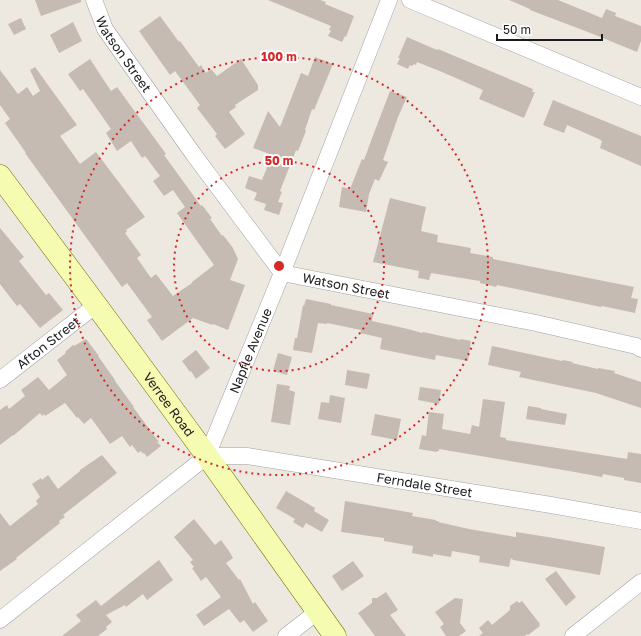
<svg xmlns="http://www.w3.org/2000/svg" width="641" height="636" font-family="'Golos Text',sans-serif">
  <rect width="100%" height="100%" fill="#ede9e0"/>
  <path fill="#c5bbb3" d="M35,0h46v2l-40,14z
    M268,0h52l6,2 -1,2 29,12 -8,21 -1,-1 -3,6 -14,-6 3,-6h-2l2,-4z
    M509,0h49l44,18 4,-9 10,4 -1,3 26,10v15l-4,11 -44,-18 -63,-24v-1z
    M160,16l19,26 1,-1 19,26 2,-2 5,8 5,-4 6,7 24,-17 17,26v5l-23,15 1,2 -7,5 16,22 -20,15 -10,-13 2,-2 -20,-26 3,-3 -25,-34 -5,4 -31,-44z
    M21,18l5,11 -12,6 -6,-11z
    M73,22l9,19 -23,12 -9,-18z
    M407,37l30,13 1,-1 95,40 -1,3h3l-11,26 -45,-19 4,-9 -41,-18 -25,-10 -1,3 -2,-1 -2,2 -2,-1 -2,4 -11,-5 3,-6h-2z
    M315,57l18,7 -19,46 -2,-1 -7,21 1,1 -8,20 -2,-1 -16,41 2,1 -4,10 5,1 -4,12 -15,-5 2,-6 -12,-4 3,-7 -12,-5 4,-12 13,4 10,-25 -19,-7 15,-37 12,16 21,-54 7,3z
    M90,59l21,32 6,-4 49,67 -2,1 37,51 1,-1 10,13 -2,1 12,17 1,-1 10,13 5,11 -8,21 15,5 -17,45 -15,-6 -1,1 -19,-7 -31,23 -15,-21 5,-3 -25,-34 -5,4 -97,-134h1l-21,-30 5,-4 -10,-14v-35l18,24 9,-7 6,9 7,-5 -10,-21 5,-3 42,58 -17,11 20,28 16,-12 49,65 -19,13 1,2 -2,1 16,22 -4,3 14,20 5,-4 17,22 19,-13v-1l22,-17 -37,-52 8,-6 -12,-17 -9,6 -11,-15 7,-5 -15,-20 -3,2 -11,-17 -14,10 -11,-18 5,-4 -28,-40 -3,2 -12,-17z
    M390,91l17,6 -9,20 -15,43 5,2 -9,19 -4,-2 -6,15 -3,18 -27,-5 3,-20 8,2 12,-30 2,1 10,-27z
    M553,100l88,36v30l-41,-18 2,-7 -2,-1h1l-34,-15 -3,8 -21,-8z
    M390,198l36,9 -5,24 17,4 -1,7 34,6 -1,5 23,4v2l141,28 -3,11 7,1 -3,14 -33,-7 -1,1 -104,-22 -1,2 -16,-4v-2l-49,-8 -2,7 -11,-2 1,-7 -46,-9z
    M0,228l24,29 -5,4 27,34 3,-2 14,17 -23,18 -20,-24 -3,2 -17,-22z
    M306,299l25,5v1l42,9 -1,7 36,8 14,4 1,-1 37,8 1,-1 10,2 -3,20 -32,-6 -1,5 -55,-11 2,-11 -22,-5 1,-3 -34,-7v1l-9,-1 -6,30 -19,-3 2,-12h2l6,-33 1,1z
    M86,339l13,17h-1l17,24v1l19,26h-1l26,35h-2l4,4 -14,11 -3,-4 -1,1 -2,-3 -3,2 -6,-8 -2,2 -8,-11 -12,8 -19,-26 -7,6 -6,-7 -1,1 -12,-15 -20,13 -1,-2 -2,2 -2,-3 -27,23v-1l-13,10v-35l7,-5 2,4 16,-13 -4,-6 17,-13 11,13 18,-15 -10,-15 9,-7 -1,-1 8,-7 1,1z
    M492,346l70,15 1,-1 10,2 -1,1 26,6v-1l17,3 -1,2 27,9v26l-45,-15 -77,-16 2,-5 -33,-7z
    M196,350l14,18 -14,11 -5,-8 -1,1 -8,-11z
    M278,353l14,4 -5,18 -14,-4z
    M347,370l23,4 -3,15 -22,-4z
    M277,384l13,2 -1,4 6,2 -5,33 -19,-3z
    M420,387l21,3 -2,14 -21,-4z
    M330,395l15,3 -4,25 -23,-4 3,-17 8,1z
    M483,399l22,3 -5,35 6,1v2l121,19 1,-7 13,2v29l-17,-3v-2l-21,-4 -1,3 -33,-6 -130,-22v2h-2v1l-18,-3 3,-14 4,1 3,-24 15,2 -2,15 28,5 2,-9 7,2z
    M528,406l13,2v1l26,5 -2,11 -39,-6z
    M375,414l26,5 -4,21 -26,-5z
    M102,455l15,18 -54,42 2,2 -6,4 1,2 -44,35 1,1 -17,12v-58l10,13 28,-22 -2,-3 4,-4 -8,-13 9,-6 1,2 6,-5 10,14 22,-18v-1z
    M286,491l29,17 -1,3 15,9 -7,12 -16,-9 -3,5 -10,-6 2,-3 -19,-11z
    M345,501l68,12 -1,3 24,4v1h3l-1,1 31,7 47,8v-5l38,6 51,9 -5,28 -87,-15 -2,-2 -2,9 -30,-5 1,-6 -28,-5 -1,6 -18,-3v3l-21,-4 1,-7 -29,-5v-3l-43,-6z
    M194,519l21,26 6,-5 8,11 4,7 -7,5 13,17 1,-1 13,25 2,-2 13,19 -15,11 -9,-12 -4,3 -11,-14 -25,17 -8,-11 25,-18 -15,-20 -5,4 -9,-13 2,-1 -4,-5 3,-2 -19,-23z
    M159,560l14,20 -26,20 -4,-6 -17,13 -1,-2 -19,10 6,7 -6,5 1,2 -9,7h-36l19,-15 -5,-6 20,-15 5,6z
    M353,561l11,15 -22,15 -10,-15z
    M556,571l20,26 -10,9 -21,-27z
    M386,592l12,18 -8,5 16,21h-31l-17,-23 14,-10v-5h5z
    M455,598l8,1 -3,24 6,8 -7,5h-13l-6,-9 4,-3 -9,-12z
    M517,601l2,2 3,-2 18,23 -1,1 1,1 -12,9 -1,-1 -2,2h-46l4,-3 -4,-5 9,-8 4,5 18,-15v-4z"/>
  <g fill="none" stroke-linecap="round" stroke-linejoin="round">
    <g stroke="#a2a2a2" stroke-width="17">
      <g id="minor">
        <path id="s1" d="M94,0l11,29 89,126 88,118 254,50 100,23 5,3"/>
        <path d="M410,0l231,97"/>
        <path id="s2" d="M0,380l96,-75"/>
        <path id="s3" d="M207,456h40l304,49 90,16"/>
        <path id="s4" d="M0,620l207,-164 75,-183 107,-273"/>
        <path d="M286,636l31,-24"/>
        <path d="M573,636l68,-54"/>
      </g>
    </g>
    <g stroke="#637301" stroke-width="23">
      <g id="secondary">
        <path id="s5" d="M0,176l96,129 111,151 128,180"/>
      </g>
    </g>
    <use href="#minor" stroke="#fff" stroke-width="16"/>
    <use href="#secondary" stroke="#f5fbb0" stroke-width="22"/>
  </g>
  <g fill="none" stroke="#d62828" stroke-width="2" stroke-dasharray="2 4">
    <circle cx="279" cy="266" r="105"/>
    <circle cx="279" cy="266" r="209"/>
  </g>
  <g text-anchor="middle" stroke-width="4" stroke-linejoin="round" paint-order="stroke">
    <g font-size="13" fill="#1b1b1b" stroke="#fff">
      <text dy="5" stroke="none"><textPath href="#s1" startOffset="62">Watson Street</textPath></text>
      <text dy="5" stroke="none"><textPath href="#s1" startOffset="398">Watson Street</textPath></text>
      <text dy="5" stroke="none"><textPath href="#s2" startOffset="61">Afton Street</textPath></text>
      <text dy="5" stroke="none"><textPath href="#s4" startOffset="378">Napfle Avenue</textPath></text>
      <text dy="5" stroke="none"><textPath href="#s5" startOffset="284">Verree Road</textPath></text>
      <text dy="5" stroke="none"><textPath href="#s3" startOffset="220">Ferndale Street</textPath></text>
    </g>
  </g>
  <circle cx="279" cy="266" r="6" fill="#d62828" stroke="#fff" stroke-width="2"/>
  <g font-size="12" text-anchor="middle" font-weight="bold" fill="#d62828" stroke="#fff" stroke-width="4" stroke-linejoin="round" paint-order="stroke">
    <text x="279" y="61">100 m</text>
    <text x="279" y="165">50 m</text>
  </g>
  <path d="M497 34v6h105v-6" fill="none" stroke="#1b1b1b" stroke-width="2"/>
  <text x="503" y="34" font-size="12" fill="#1b1b1b" stroke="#ffffff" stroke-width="3" paint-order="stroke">50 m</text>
</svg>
